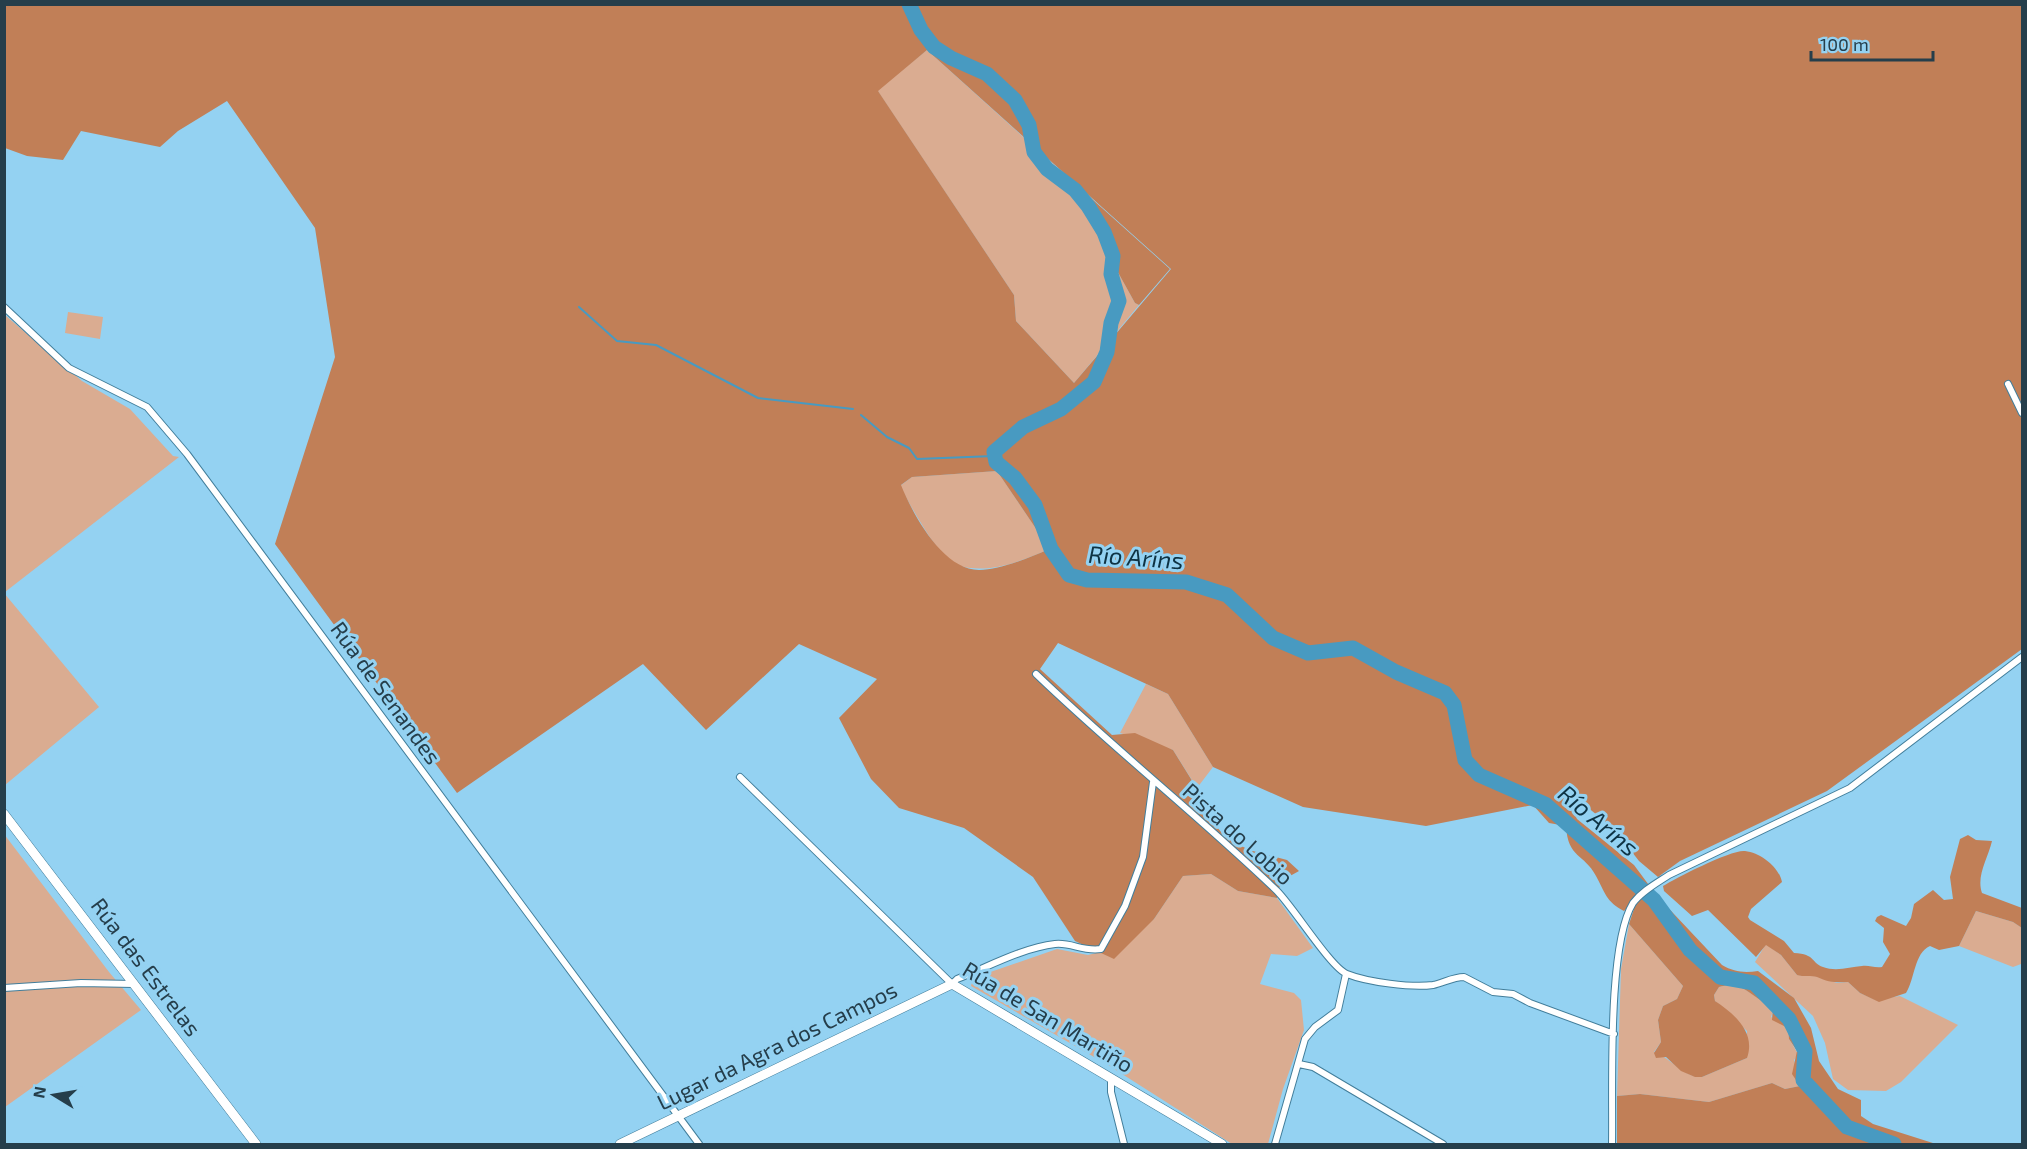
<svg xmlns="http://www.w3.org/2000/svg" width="2027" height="1149" font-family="'Exo 2',sans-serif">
  <rect width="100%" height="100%" fill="#94d2f2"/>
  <path fill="#daac91" d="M927,50l136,123 72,130 4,2 -65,78 -58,-62 -2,-26 -137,-205z
    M68,312l35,5 -3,22 -35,-6z
    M5,315l77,66 48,28 43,47 6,1 -174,135z
    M997,471l46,68 4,11c-27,12 -62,25 -90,15 -20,-8 -47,-61 -57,-79l12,-9z
    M4,593l95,114 -94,78h-1z
    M1146,684l22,10 45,73 -16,21 -24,-38 -53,-17z
    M4,834l105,138 32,38 -136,97z
    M1211,874l27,17 39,7 36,50 -16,8 -26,-2 -11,30 34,9 7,7 3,30 -21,59 -15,55h-36l-124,-79 -137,-79 2,-8 84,-29 31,6 12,-3 54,-33 29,-43z
    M1976,911l37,11 9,6 -1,36 -8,3 -54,-21z
    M1629,924l54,62 -6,13 -14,7 -5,14 3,22 -7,10c19,7 28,25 48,25l45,-19v-27l-32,-30 -1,-6 5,-8c24,-8 35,13 55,20l-3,10 17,11 1,11 9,15 -4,6 6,26 -15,3 -13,-6 -63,19 -69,-8 -23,2 4,-127z
    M1766,944l15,11 16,20 19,1 21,7 11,-1 12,11 16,7 24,-4 58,29 -57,57 -15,9 -38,-1 -15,-11 -8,-36 -12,-27 -58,-54z"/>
  <path fill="#c17f57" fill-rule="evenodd" d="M4,5h2018v644l-195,142 -147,70 -22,16 -19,-16 -25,-32 -39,-32 -12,2 9,9 5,11 57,46 23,31 65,69c12,7 22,8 36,6l36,27 17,30 8,33 19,28 23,11v16l12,8 63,20h-319v-48l23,-2 69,8 63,-19 13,6 15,-3 -8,-12 5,-23 -8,-12 -1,-11 -16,-8 1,-13c-19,-7 -30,-28 -54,-20l-5,8 1,6c20,13 41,32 32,57l-45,19h-7l-14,-6 -15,-14 -10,1 -2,-5 7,-11 -3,-22 5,-14 14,-7 6,-13 -54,-62 5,-15 -6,-2 -4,4c-18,-9 -19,-19 -28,-35 -12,-23 -28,-17 -30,-50l-17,-3 -16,-18 -107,21 -123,-19 -90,-40 -45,-73 -110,-51 -18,26 72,66 23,-2 38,17 36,58v9l16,20 24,13 38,10 12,11 -18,10 -4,17 -39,-7 -27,-17 -28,2 -29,43 -40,40 -39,-18 -42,-64 -69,-49 -65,-20 -28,-29 -32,-61 38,-39 -78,-35 -93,86 -63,-66 -186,129 -182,-249 60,-187 -20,-129 -88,-127 -49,30 -18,16 -79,-16 -18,29 -36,-4 -22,-8zM927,50l244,219 -97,114 -58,-62 -2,-26 -136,-204zM997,471l46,68 4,11c-18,8 -48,20 -68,20 -36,0 -66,-55 -78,-85l11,-8z
    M1063,173l107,96 -31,36 -4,-2z
    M1968,835l8,5 16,1c-4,17 -16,35 -10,52l40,15v20l-9,-6 -37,-11 -17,35 -20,4 -9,-4c-16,7 -15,33 -24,47l-27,9 -19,-9 -12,-11c-12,1 -20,0 -31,-5 -5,-2 -14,0 -20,-2l-16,-20 -15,-10 -10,12 -48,-47 -16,6 -28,-25 -1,-5c13,-8 69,-37 82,-35 16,2 34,16 37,31l-31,27 -3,8 2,3 34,21 10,12c22,1 17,10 29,14 13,5 27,0 39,-1 7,-1 12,2 20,1l8,-13 -7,-12 1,-14 -9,-7 2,-4 4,-2 25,11 5,-8 3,-14 19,-14 11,10 9,-1 -3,-22 10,-38z"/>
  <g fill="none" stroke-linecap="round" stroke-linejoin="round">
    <path stroke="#489ac1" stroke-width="2" d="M579,307l38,34 39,4 102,53 95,11
      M861,415l26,22 22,11 8,11 77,-3"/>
    <path stroke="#489ac1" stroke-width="15" d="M909,4l12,26 13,17 17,11 36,16 28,26 14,25 5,27 13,17 28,21 13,16 16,26 9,24 -2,18 8,27 -8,22 -4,29 -13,30 -33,27 -38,18 -29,25 2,10 19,16 20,27 16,44 18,26 18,5 99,2 41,13 46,43 35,15 45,-5 43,24 49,21 9,12 11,55 14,15 66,29 109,96 36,50 30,27 34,6 35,36 16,32 -2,29 44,47 47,17"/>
    <g stroke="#427e9b" stroke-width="8">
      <path id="street" d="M4,307l65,61 78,39 40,47 512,690
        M2008,384l14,29
        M1036,674c78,75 163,142 241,217 17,17 54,77 70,83 20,8 65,14 86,11 10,-2 20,-8 31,-8l29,15 20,2 17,9 84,31
        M740,777l212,207 5,-5c31,-12 65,-31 98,-35 16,-2 28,8 46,5l24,-43 18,-49 10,-75
        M4,988l77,-5 53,1
        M1299,1064l14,3 130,77
        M1111,1078v14l13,52
        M1275,1144l30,-105 10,-12 23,-17 8,-36
        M1612,1144c1,-54 -5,-199 21,-241 9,-12 24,-20 36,-28l181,-87 172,-131"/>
    </g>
    <g stroke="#427e9b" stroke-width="10">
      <path id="secondary" d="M4,814l252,330
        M620,1144l332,-160 270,160"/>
    </g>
    <use href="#street" stroke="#fff" stroke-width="6"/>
    <use href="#secondary" stroke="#fff" stroke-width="9"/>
  </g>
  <g text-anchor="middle" stroke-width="6" stroke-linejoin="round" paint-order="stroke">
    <g font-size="22" fill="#253e4b" stroke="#94d2f2">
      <text transform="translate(386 693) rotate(54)" y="8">Rúa de Senandes</text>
      <text transform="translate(1238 834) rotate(42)" y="8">Pista do Lobio</text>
      <text transform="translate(146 967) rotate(53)" y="8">Rúa das Estrelas</text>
      <text transform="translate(1048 1017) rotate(31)" y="8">Rúa de San Martiño</text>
      <text transform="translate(777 1046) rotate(-26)" y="8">Lugar da Agra dos Campos</text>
    </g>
    <g font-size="24" font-style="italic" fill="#0e3344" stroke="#94d2f2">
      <text transform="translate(1136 558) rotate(4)" y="8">Río Aríns</text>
      <text transform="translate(1598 821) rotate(40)" y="8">Río Aríns</text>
    </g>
  </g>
  <rect width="2027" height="1149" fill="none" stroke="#253e4b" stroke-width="12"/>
  <g transform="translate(54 1095) rotate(281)" stroke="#94d2f2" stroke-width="4.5" paint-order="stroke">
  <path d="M0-4.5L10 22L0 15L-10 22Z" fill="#253e4b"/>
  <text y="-9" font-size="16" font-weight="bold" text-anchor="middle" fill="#253e4b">N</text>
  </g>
  <path d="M1811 51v9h122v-9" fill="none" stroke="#253e4b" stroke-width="3"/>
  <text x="1820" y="51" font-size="18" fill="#253e4b" stroke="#94d2f2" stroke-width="4.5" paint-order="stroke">100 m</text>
</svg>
